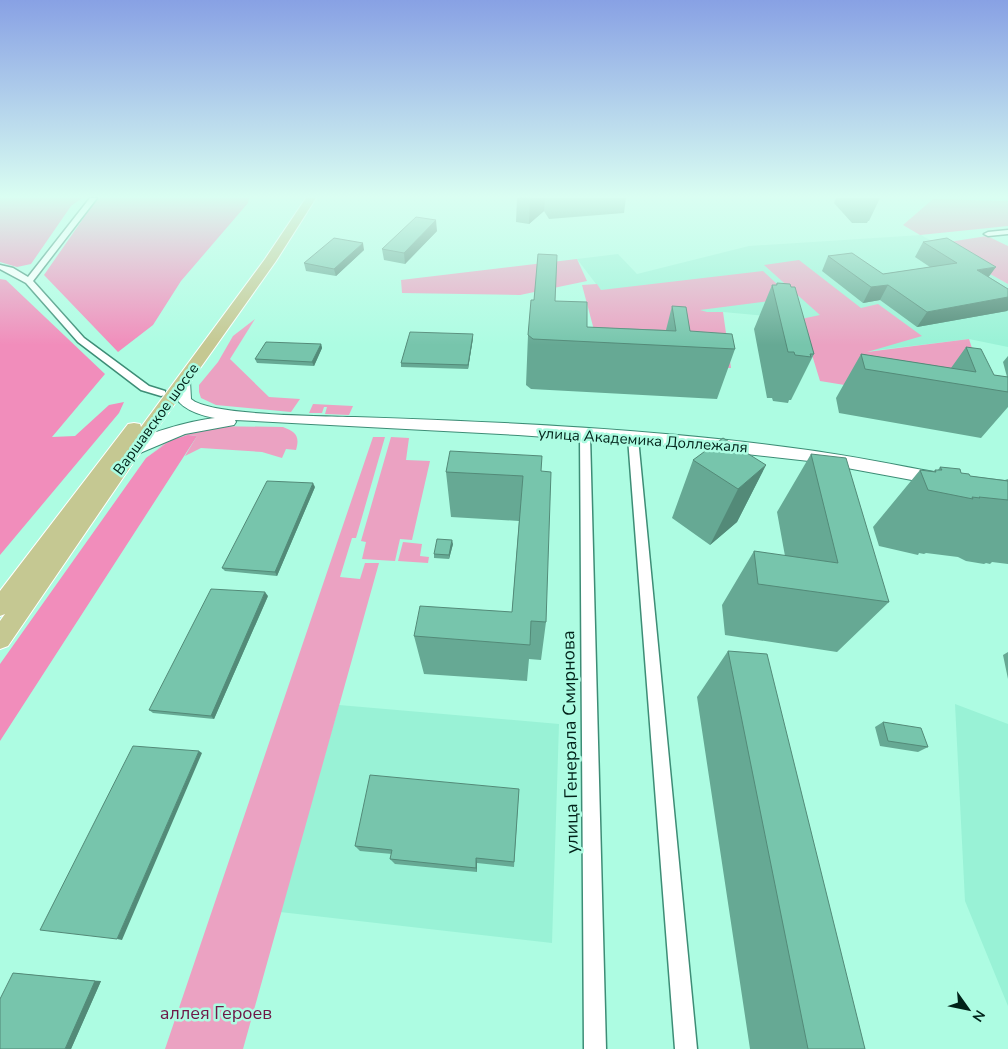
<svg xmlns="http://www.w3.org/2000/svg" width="1008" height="1049" font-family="'Nunito Sans',sans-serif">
  <rect width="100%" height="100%" fill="#adfce2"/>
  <path fill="#99f2d6" d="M921,235l87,49v63l-39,-8 -107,13 -41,-36 -20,3 -78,-7 -85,27 -61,-80 41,-5 19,20 112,-28z
    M955,704l53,20v282l-43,-105z
    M339,705l220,19 -7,219 -272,-31z"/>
  <path fill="#eba2c2" d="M933,199l75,2v25l-88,9 -17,-10z
    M987,236l21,10v38l-72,-40z
    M577,259l10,22 -67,14 -118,-2 -1,-13z
    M799,260l62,48 17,-4 44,32 -55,16 102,-13 23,70 -172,-28 -19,-62 19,-4 -56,-50z
    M763,271l29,27 -92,12 7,2h16l8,56 -112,-2 -21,-21 -16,-60 15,-1 4,6z
    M255,319l-25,40 39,38 31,2 -9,13 -75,-7 -15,-7 -2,-6v-7l19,-23 15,-26z
    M313,404l40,2 -4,9 -24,-1 2,-7h-3l-2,6h-13z
    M211,426l72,1c13,5 17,9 13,23l-10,-1 -4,9 -20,-6 -61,-4 -16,8 12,-20c-19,-4 -36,11 -51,22l32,-25z
    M373,437h12l-29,101h-4l-12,39 20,2 5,-16h14l-136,486h-78z
    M391,437l18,1 -3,22 24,1 -18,79 -12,-1 -5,22 -33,-2 4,-17 -5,-1z
    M403,542l19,2 -2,12 9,1 -1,6 -30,-2z"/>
  <path fill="#f18dbb" d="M0,198h82l-11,8 -40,58 -14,3 -17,-5z
    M100,198h149l-1,5 -67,78 -28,44 -35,27 -74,-77 50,-72z
    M0,279l6,1 99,94 -53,63 23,-1 34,-31 15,-3 -5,11 -119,142z
    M188,435l9,1 -197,305v-77l146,-206 25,-18z"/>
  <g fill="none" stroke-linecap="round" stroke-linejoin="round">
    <g stroke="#3d8d76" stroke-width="3">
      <path id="minor" d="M90,198h7l-64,83 51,57 65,48 16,5v4l-4,1 -20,-6 -63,-48 -52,-59 -26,-14v-4l13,3 15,9z
        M1008,230v4l-20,2 -4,-2 4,-2z
        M585,431l5,4 16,614h-22l-4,-614z
        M633,434l5,4 59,611h-22l-47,-611z"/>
    </g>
    <g stroke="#3d8d76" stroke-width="2">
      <path id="secondary" d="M183,377l7,4 1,18c19,17 134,17 164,18 151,5 304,12 453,33 44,6 88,15 131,23l6,2 2,4 -2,4 -6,2 -130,-24 -126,-14 -165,-12 -283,-15 1,2 -2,3 -49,9 -45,19 -6,1 -6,-1 -2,-4c9,-15 70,-29 89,-31 -19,-3 -52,-15 -37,-40z"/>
    </g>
    <g stroke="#fff" stroke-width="2">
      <path id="primary" d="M306,198h10l-40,63 -136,192 -132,193 -8,3v-28l5,-7 -5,2v-25l128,-167 6,-1 6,1 1,3 124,-168z"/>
    </g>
    <use href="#minor" fill="#fff" fill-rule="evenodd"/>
    <use href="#secondary" fill="#fff" fill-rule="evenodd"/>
    <use href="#primary" fill="#c5c892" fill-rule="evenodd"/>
  </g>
  <path fill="#66a994" d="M517,198h109l-2,15 -75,6 -5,-8 -15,13 -13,-2z
    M836,198h44l-11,23h-1l-1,2h-15l-18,-20z
    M437,231l-32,33 -21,-4 -2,-11z
    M923,242l66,35 19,12v21l-1,1 -90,16 -37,-27 -17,3 -41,-32 6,-15 55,18 47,-7 -15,-10z
    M364,250l-28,26 -30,-5 -2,-8z
    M777,283l14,4 23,67 -23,46h-2l-1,3 -15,-2 -1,-3h-5l-13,-69 18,-44h4z
    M555,301l32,26 79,3 6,-24 18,25 45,18 -18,50 -186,-10 -5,-4 2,-50z
    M473,338l-5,31 -67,-2v-4z
    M321,344l1,4 -8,18 -57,-3 -2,-4z
    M966,347l28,28 13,2 -4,-15 5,-6v51l-27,31 -142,-25 -3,-15 25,-44 90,14z
    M811,454l78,148 -52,50 -112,-17 -3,-30 32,-54 31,5 -8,-44z
    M693,460l73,5 -29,57 -27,23 -38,-27z
    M940,467l30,9 35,4 3,-1v85l-16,-2 -2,2 -4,-1 -2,1 -18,-3 -8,-4 -32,-4 -2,1 -5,-1 -1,2 -39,-9 -6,-19 47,-57 14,1 1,-1h3z
    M541,471l5,151 -5,38 -12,-1 -2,22 -103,-7 -10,-38 98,-24 7,-91 -68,-4 -5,-45z
    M315,487l-38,89 -52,-5 -3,-3z
    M453,544l-4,15 -15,-1v-4z
    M268,596l-54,123 -61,-6 -4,-3z
    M728,651l137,398h-115l-53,-352z
    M1008,652v27l-5,-24z
    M883,722l45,25 -10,5 -38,-6 -5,-19z
    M519,789l-5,78 -37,-4v9l-82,-8 -5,-5 2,-5 -32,-3 -5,-5z
    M13,973l88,8 -30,68z"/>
  <path fill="#538a78" d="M532,198h13l-1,13 -15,13 1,-24z
    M436,220l1,11 -32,33 -1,-11z
    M363,243l1,7 -28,26 -2,-7z
    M996,267l-11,15 -8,-12z
    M888,285l-8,15 -17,3 8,-16z
    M1008,297v13l-1,1 -90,16 10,-15z
    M473,334v4l-5,31v-4z
    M321,344l1,4 -8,18 -2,-4z
    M766,465l-29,57 -27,23 28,-56z
    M313,483l2,4 -38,89 -2,-4z
    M452,540l1,4 -4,15v-4z
    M265,592l3,4 -54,123 -3,-3z
    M199,751l3,2 -80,187 -5,-1z
    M476,858l1,5v9l-1,-4z
    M95,981h6l-30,68h-6z"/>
  <path fill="#77c5ac" stroke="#538a78" d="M518,198h14l-2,2z
    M416,217l20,3 -32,33 -22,-4z
    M334,238l29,5 -29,26 -30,-6z
    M947,238l49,29 -19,3 31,19v8l-81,15 -39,-27 -17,2 -43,-31 24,-3 31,21 74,-11 -34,-21z
    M538,254l19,1 -2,46 32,1v25l89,4 -4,-25 14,1 4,24 42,3 3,15 -202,-10 -5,-4 3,-35h3z
    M777,283l13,1 1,3h4l19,67h-4l1,3 -16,-2 -1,-3h-6l-16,-67h5z
    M410,332l63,2 -5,31 -67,-2z
    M266,342l55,2 -9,18 -57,-3z
    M966,347l15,2 13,26 14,2v15l-143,-23 -4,-15 115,18z
    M723,438l43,27 -28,24 -45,-29z
    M450,451l92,5 -1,15 10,1 -5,150 -15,-1 -1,24 -116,-9 6,-30 92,6 11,-136 -77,-4z
    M811,454l35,4 43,144 -131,-18 -4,-33 84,12z
    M940,467l20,2 1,4 8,1 1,2 38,5v19l-29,-3 1,1 -8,-1 1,2 -45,-9 -8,-20 16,2 -1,-2h7z
    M267,481l46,2 -38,89 -53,-4z
    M437,539l15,1 -3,15 -15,-1z
    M211,589l54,3 -54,124 -62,-6z
    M728,651l39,3 98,395h-57z
    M883,722l38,6 7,19 -40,-6z
    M133,746l66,5 -82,188 -77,-9z
    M370,775l149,14 -5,73 -38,-4v10l-86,-9 2,-9 -37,-4z
    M13,973l82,8 -30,68h-65v-50z"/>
  <linearGradient id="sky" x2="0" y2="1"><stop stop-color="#88a1e4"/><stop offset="0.57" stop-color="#dafef2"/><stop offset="1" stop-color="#dafef2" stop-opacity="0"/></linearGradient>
  <rect width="1008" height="345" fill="url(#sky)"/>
  <g text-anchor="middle" stroke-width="5" stroke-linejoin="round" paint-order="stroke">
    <g font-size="15" fill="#012219" stroke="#adfce2">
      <text transform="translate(156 419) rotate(-54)" y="5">Варшавское шоссе</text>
      <text transform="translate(643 440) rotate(4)" y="5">улица Академика Доллежаля</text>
    </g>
    <g font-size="18" fill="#012219" stroke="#adfce2">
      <text transform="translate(570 742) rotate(-91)" y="6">улица Генерала Смирнова</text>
    </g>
    <g font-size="18" fill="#6e1747" stroke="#adfce2">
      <text x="216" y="1019">аллея Героев</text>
    </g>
  </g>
  <g transform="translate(968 1009) rotate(123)" stroke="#adfce2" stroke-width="4" paint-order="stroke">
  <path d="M0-4L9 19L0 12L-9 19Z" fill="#012219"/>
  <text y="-8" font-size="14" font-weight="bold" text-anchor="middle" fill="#012219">N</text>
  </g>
</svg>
